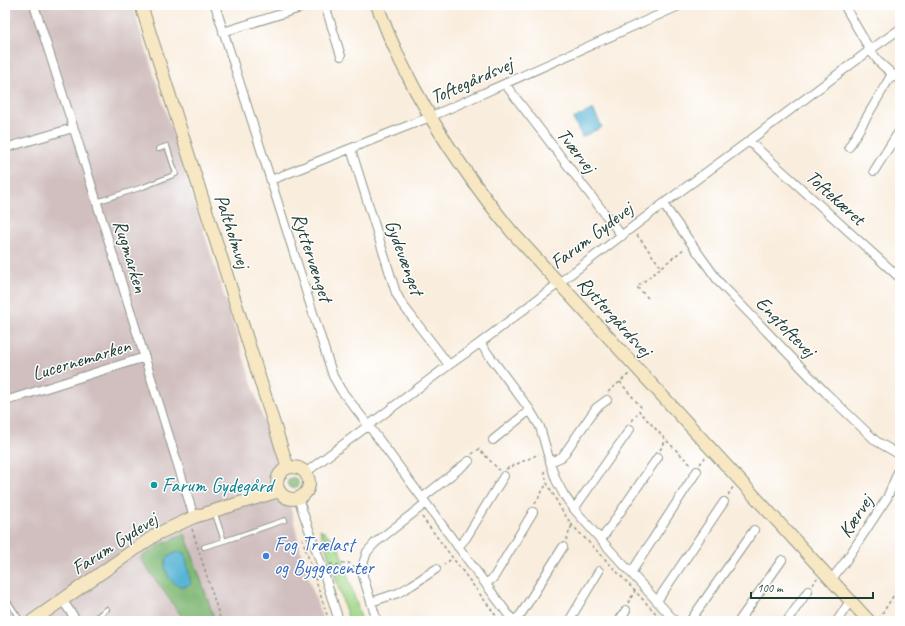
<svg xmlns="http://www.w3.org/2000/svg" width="905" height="626" font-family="Caveat,sans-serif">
  <rect width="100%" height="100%" fill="#fff"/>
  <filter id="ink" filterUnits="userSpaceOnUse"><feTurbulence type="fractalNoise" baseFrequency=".025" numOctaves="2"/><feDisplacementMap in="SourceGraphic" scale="8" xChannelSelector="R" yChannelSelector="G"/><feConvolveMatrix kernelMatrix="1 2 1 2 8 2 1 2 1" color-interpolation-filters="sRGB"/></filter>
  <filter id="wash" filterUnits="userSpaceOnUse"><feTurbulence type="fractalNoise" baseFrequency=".012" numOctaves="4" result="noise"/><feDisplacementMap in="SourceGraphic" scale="16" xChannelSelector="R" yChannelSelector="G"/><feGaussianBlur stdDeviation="0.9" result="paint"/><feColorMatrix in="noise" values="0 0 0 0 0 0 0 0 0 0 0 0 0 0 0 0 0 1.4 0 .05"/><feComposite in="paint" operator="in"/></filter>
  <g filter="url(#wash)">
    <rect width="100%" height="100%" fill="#f9eddd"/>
    <path fill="#d1bfbf" d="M5,5h127l145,458 -10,24 3,12 13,3 8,6 12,53 20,60h-318z"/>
    <path fill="#a0d788" stroke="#608a5e" d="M320,529l17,13 25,79h-13z"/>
    <path fill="#80b874" stroke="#507a54" d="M287.5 483a5.5 5.5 0 1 1 11 0a5.5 5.5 0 1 1-11 0Z
      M185,534l4,11 26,76h-30l-45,-63 18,-12z"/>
    <path fill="#56b4d4" stroke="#3a7884" d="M593,109l9,18 -20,10 -9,-18z
      M183,552l3,6 5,26 -8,3 -8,-3 -6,-6 -4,-10 1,-9 8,-6z"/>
  </g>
  <g filter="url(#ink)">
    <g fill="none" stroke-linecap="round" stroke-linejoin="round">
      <g stroke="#8c9588" stroke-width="6">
        <path id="lane" d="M96,202l47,-15 33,-13 -9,-28 -9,3
          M214,511l10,30 61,-21
          M204,547l20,-6
          M5,597l16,24
          M91,621l16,-12"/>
      </g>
      <g stroke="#8c9588" stroke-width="10">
        <path id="street" d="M34,5l45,140 115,372
          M215,5l118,371 8,14 28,36 144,195
          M325,5l16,51
          M844,5l26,45 10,13 20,18
          M223,32l87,-27
          M505,84l117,152
          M749,141l151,137
          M849,147l43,-73
          M5,148l68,-20
          M351,149l45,144 6,11 47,61
          M874,171l26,-41
          M271,180l159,-63 251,-112
          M663,204l56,78 107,111 50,48 24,14
          M480,343l50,67 10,17 10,35 6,18 8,15 10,14 27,31 74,81
          M5,401l140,-44
          M493,440l37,-30
          M550,462l12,-5 34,-49 11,-8
          M305,473l144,-108 31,-22 183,-139 86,-63 121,-91 30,-21
          M298,498l22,63 19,60
          M422,498l47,-37
          M574,509l56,-80
          M601,540l57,-83
          M458,547l8,-9 38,-62
          M631,573l66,-102
          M831,580l14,-18 42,-64 13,-31
          M486,584l8,-7 39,-65
          M62,600l15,21
          M657,601l67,-99
          M371,602l27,-9 14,-8 24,-16
          M377,621l-14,-45v-12l4,-12 8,-9 51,-40
          M514,621l7,-7 42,-67
          M569,621l30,-50
          M619,621l7,-11
          M690,621l64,-91
          M739,621l43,-61
          M787,621l21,-30
          M837,621l13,-20"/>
      </g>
      <g stroke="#8c9588" stroke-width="14">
        <path id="secondary" d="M141,5l147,463
          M377,5c30,83 79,159 135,227l357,389
          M277 483a16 16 0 1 1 32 0a16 16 0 1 1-32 0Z
          M32,621l125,-87 37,-17 85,-26"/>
      </g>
      <path stroke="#8c9588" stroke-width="1.5" stroke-dasharray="3 3" stroke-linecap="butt" d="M637,235l24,32
        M648,298l-11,-11 48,-39
        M620,382l21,25 -2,4 27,29 26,26
        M608,392l21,-18
        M632,421l7,-10
        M660,450l6,-10
        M472,454l7,-5 20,21
        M700,464l5,-6
        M506,469l33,-15
        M544,471l3,12 14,26 11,16 32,33 59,63
        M728,495l5,-8
        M288,498l3,6
        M535,504l12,-21
        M422,517l78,104
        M192,529l29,92
        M302,538l27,83
        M566,540l6,-15
        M330,564l7,1 5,-2h7l6,4
        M443,565l10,-7
        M813,585l4,-7
        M628,603l7,-12
        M879,619l21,-34
        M894,621l6,-11"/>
      <use href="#lane" stroke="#fff" stroke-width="4"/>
      <use href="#street" stroke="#fff" stroke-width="8"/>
      <use href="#secondary" stroke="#f7e8c3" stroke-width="12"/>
    </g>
  </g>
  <circle fill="#0f9aa8" stroke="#fff" stroke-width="1.5" cx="154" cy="485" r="4"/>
  <circle fill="#3f7fe0" stroke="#fff" stroke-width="1.5" cx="266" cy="556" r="4"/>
  <g text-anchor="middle" stroke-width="3" stroke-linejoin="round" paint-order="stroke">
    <g font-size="20" fill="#1f3d34" stroke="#fff">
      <text transform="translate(471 80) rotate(-24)" y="7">Toftegårdsvej</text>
      <text transform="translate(577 150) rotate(52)" y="7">Tværvej</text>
      <text transform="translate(836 197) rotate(42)" y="7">Toftekæret</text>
      <text transform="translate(233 231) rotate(72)" y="7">Paltholmvej</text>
      <text transform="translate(591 235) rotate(-37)" y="7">Farum Gydevej</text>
      <text transform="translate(131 256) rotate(73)" y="7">Rugmarken</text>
      <text transform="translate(313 257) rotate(72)" y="7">Ryttervænget</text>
      <text transform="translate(405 257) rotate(70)" y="7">Gydevænget</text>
      <text transform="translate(615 316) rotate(48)" y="7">Ryttergårdsvej</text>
      <text transform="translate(786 326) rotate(46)" y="7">Engtoftevej</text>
      <text transform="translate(81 359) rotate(-17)" y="7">Lucernemarken</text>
      <text transform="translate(855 516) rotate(-57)" y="7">Kærvej</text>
      <text transform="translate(114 543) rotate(-33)" y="7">Farum Gydevej</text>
    </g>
    <g font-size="20" fill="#0d838f" stroke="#fff" text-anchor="start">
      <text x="162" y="492">Farum Gydegård</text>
    </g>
    <g font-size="20" fill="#366cbe" stroke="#fff" text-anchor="start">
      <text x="274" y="551">Fog Trælast<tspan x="274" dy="23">og Byggecenter</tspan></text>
    </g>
  </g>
  <rect width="905" height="626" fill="none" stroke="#fff" stroke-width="20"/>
  <path d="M751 592v6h122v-6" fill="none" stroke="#1f3d34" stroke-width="2"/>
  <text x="757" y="592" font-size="12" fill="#1f3d34" stroke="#ffffff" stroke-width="3" paint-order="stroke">100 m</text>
</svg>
